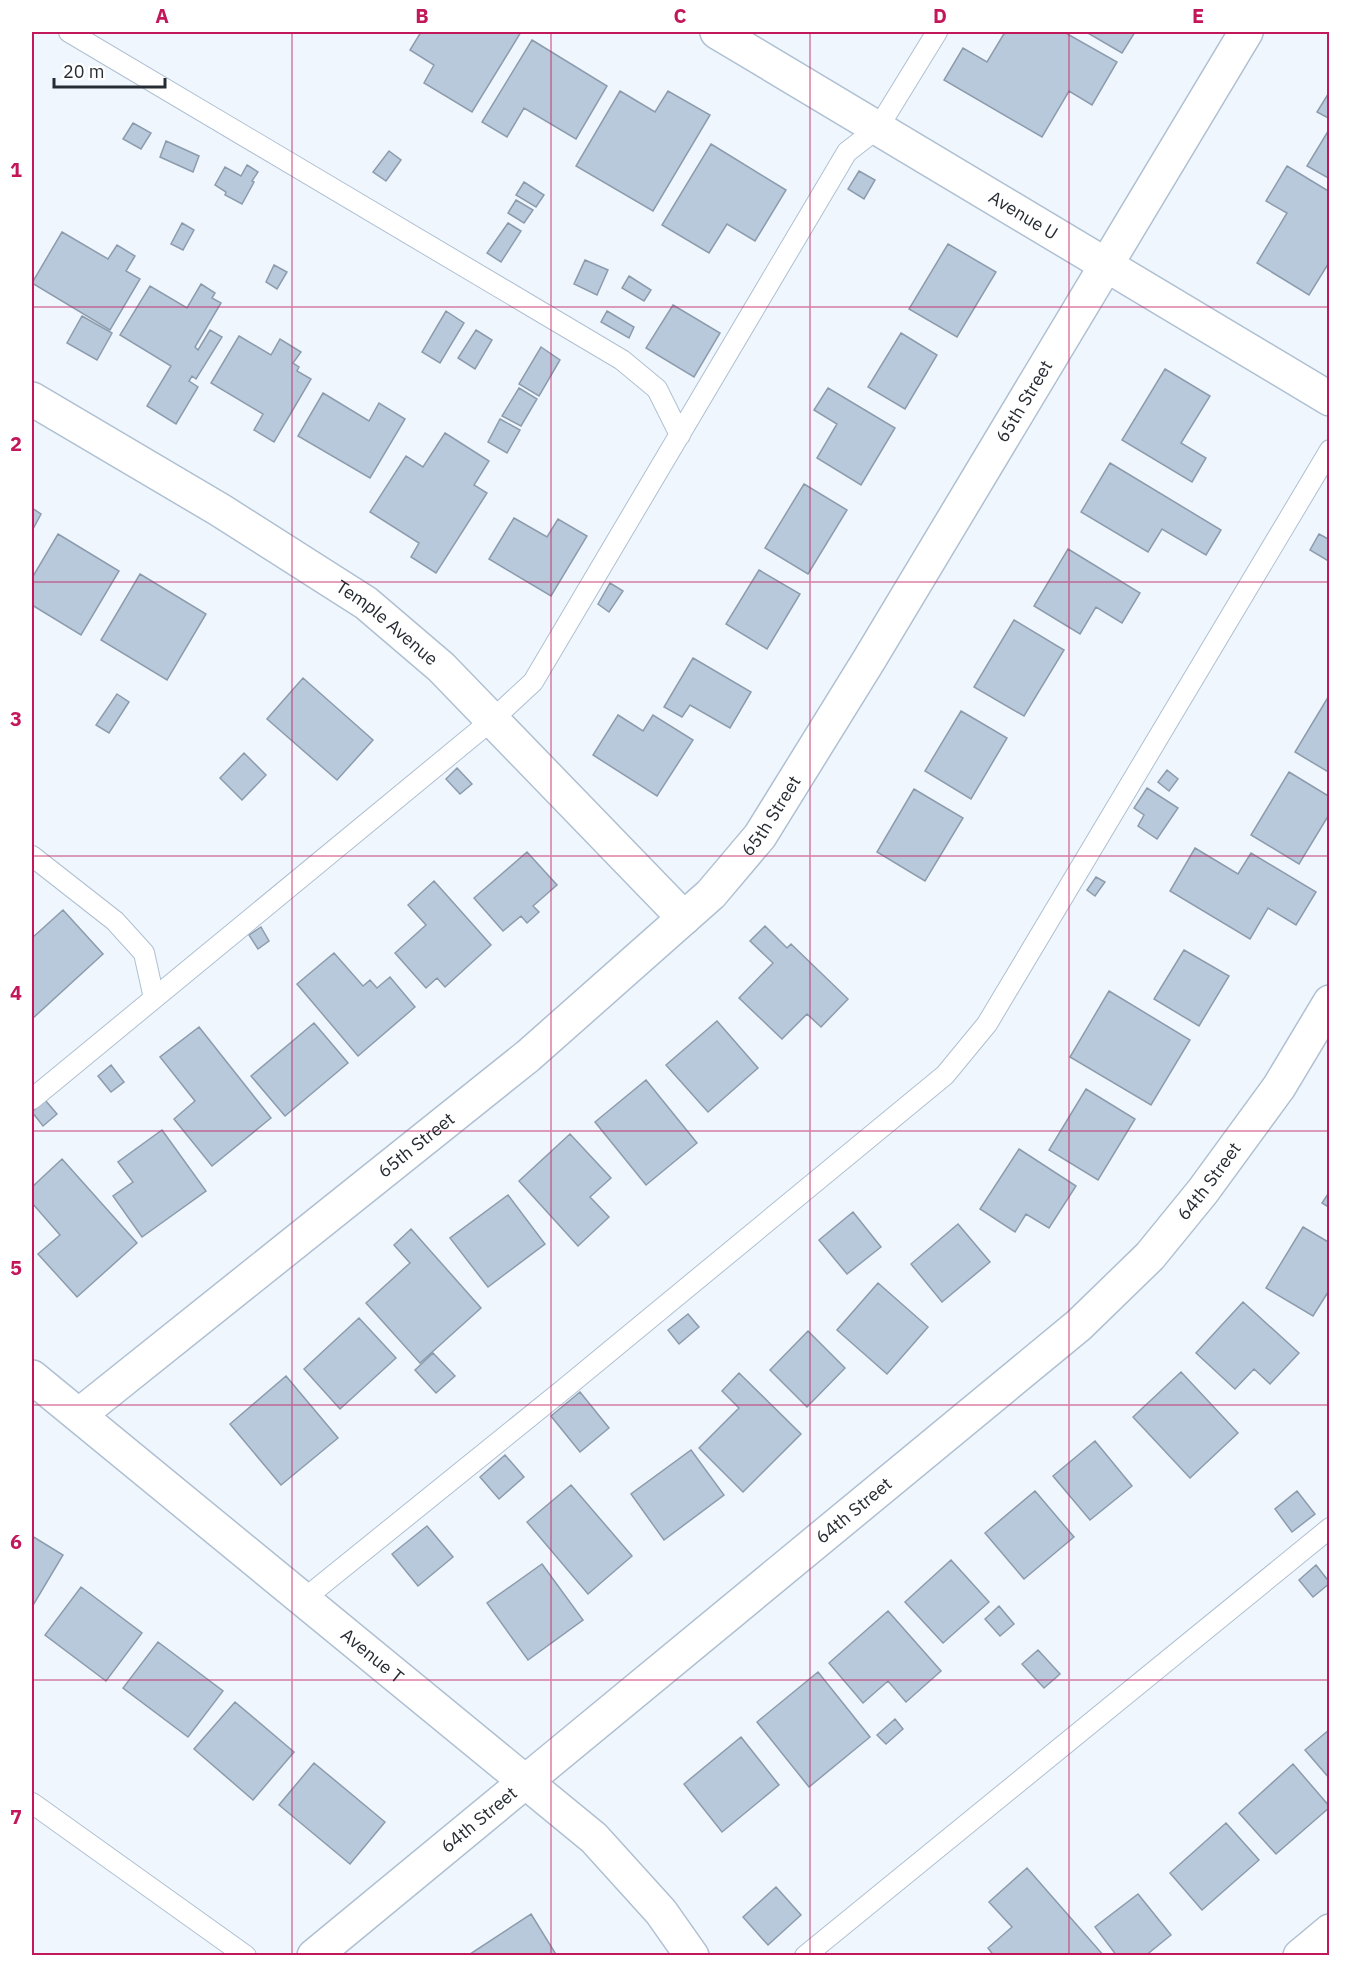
<svg xmlns="http://www.w3.org/2000/svg" width="1361" height="1987" font-family="'IBM Plex Sans',sans-serif">
  <rect width="100%" height="100%" fill="#eff6fe"/>
  <path fill="#b8c9db" stroke="#8c9cad" stroke-width="1.5" d="M421,32h100l-49,80 -48,-29 10,-18 -24,-15z
    M1005,32h59l53,30 -25,43 -23,-14 -27,46 -98,-57 19,-32 24,14z
    M1086,32h49l-13,21z
    M532,40l75,46 -31,53 -52,-31 -17,29 -25,-15z
    M620,91l35,21 13,-21 42,24 -57,96 -77,-45z
    M1330,91v28l-13,-7z
    M133,123l18,10 -10,16 -18,-10z
    M1330,128v51l-23,-13z
    M166,141l33,15 -6,16 -33,-15z
    M711,144l75,46 -31,51 -28,-17 -18,29 -47,-28z
    M389,151l12,9 -15,21 -13,-9z
    M247,165l11,7 -6,9 2,1 -12,22 -17,-9 1,-3 -11,-7 10,-18 16,9z
    M1287,166l43,26v69l-21,34 -52,-32 30,-50 -21,-12z
    M859,171l16,9 -11,19 -16,-10z
    M524,182l20,13 -8,12 -20,-12z
    M516,200l17,10 -9,13 -16,-10z
    M182,223l12,7 -11,20 -12,-6z
    M508,223l13,8 -20,31 -14,-9z
    M62,232l46,27 9,-14 18,11 -9,15 14,8 -30,51 -78,-47z
    M948,244l48,28 -39,65 -48,-28z
    M585,260l23,10 -11,25 -23,-11z
    M274,265l13,7 -10,17 -11,-7z
    M629,276l22,14 -7,11 -22,-13z
    M201,284l14,9 -3,5 9,5 -26,44 3,3 12,-20 12,7 -26,42 -4,-3 -3,5 9,6 -22,37 -29,-18 24,-40 -51,-31 30,-49 37,22z
    M673,305l47,28 -26,44 -48,-29z
    M446,311l18,12 -24,40 -18,-11z
    M607,311l27,16 -5,11 -28,-16z
    M82,316l30,17 -15,27 -30,-17z
    M476,330l16,10 -17,29 -17,-11z
    M901,333l36,22 -32,54 -37,-22z
    M239,336l32,19 9,-16 21,13 -8,11 6,4 -2,4 14,8 -37,63 -20,-12 9,-16 -52,-31z
    M541,347l19,13 -21,36 -20,-12z
    M1165,369l45,27 -29,47 25,15 -14,24 -70,-42z
    M519,388l18,11 -16,27 -19,-10z
    M828,388l67,40 -34,57 -44,-27 20,-34 -23,-14z
    M323,393l46,28 10,-18 26,16 -35,59 -72,-42z
    M500,419l20,11 -13,23 -19,-11z
    M445,433l44,28 -15,24 13,8 -51,80 -25,-16 8,-14 -49,-31 36,-56 17,11z
    M1110,463l111,67 -15,25 -44,-26 -14,23 -67,-40z
    M804,484l43,26 -39,64 -43,-26z
    M32,508l9,6 -9,17z
    M514,518l33,19 11,-18 29,17 -36,60 -62,-37z
    M58,534l61,37 -38,64 -49,-30v-27z
    M1319,534l11,6v22l-20,-12z
    M1068,549l72,44 -18,30 -26,-16 -16,27 -46,-28z
    M759,570l41,24 -33,55 -41,-25z
    M140,574l66,40 -39,66 -66,-40z
    M610,583l13,8 -14,21 -11,-8z
    M1014,620l50,30 -40,66 -50,-29z
    M693,658l58,34 -21,36 -40,-23 -8,12 -18,-10z
    M303,678l70,62 -36,40 -70,-61z
    M117,694l12,8 -20,31 -13,-8z
    M1330,694v79l-35,-21z
    M961,711l46,27 -36,61 -46,-28z
    M618,715l25,16 10,-16 40,25 -36,56 -64,-41z
    M244,753l22,22 -24,25 -22,-22z
    M457,768l15,16 -12,10 -14,-15z
    M1167,770l11,9 -9,12 -11,-9z
    M1289,772l41,25v16l-31,51 -48,-29z
    M1147,788l31,20 -21,31 -19,-13 6,-11 -10,-7z
    M914,789l49,29 -38,63 -48,-29z
    M1195,848l43,26 13,-21 65,39 -20,33 -28,-17 -18,31 -80,-48z
    M527,852l30,33 -24,21 6,6 -12,11 -6,-7 -18,15 -29,-33z
    M1096,877l9,5 -10,14 -8,-6z
    M434,881l57,64 -46,42 -8,-9 -11,10 -31,-35 31,-28 -18,-20z
    M63,910l40,44 -71,65v-81z
    M765,926l22,22 4,-4 57,55 -27,28 -14,-13 -25,25 -43,-41 34,-35 -23,-22z
    M261,927l8,14 -11,8 -9,-14z
    M1184,950l45,26 -30,50 -45,-27z
    M334,953l29,33 7,-6 7,8 13,-11 25,30 -57,49 -61,-72z
    M1109,991l81,49 -39,65 -81,-48z
    M717,1021l41,47 -50,44 -42,-47z
    M314,1023l34,40 -63,53 -34,-40z
    M199,1027l72,91 -59,48 -38,-47 21,-18 -35,-44z
    M111,1065l13,17 -13,10 -13,-16z
    M646,1080l51,63 -51,42 -51,-63z
    M1086,1089l49,30 -37,61 -49,-30z
    M45,1100l12,14 -14,12 -11,-14z
    M162,1130l44,61 -64,46 -29,-41 20,-14 -15,-20z
    M570,1134l41,44 -21,19 19,20 -31,29 -59,-65z
    M1019,1149l57,37 -27,42 -23,-14 -11,18 -35,-23z
    M62,1159l75,84 -60,54 -39,-43 22,-19 -28,-32v-16z
    M1330,1191v17l-8,-5z
    M508,1195l37,49 -57,43 -38,-49z
    M853,1212l28,35 -34,27 -28,-34z
    M958,1224l32,38 -48,40 -31,-38z
    M1303,1227l27,16v46l-17,27 -47,-28z
    M411,1229l70,79 -61,55 -54,-60 44,-40 -16,-18z
    M878,1283l50,44 -41,47 -50,-44z
    M1243,1302l56,51 -29,31 -16,-15 -19,20 -39,-36z
    M688,1314l11,13 -20,17 -11,-14z
    M359,1318l37,40 -56,51 -36,-40z
    M808,1331l37,37 -38,39 -37,-37z
    M433,1353l22,23 -19,17 -21,-23z
    M1181,1372l57,61 -48,45 -57,-61z
    M739,1373l62,61 -58,58 -44,-44 40,-40 -17,-17z
    M286,1376l52,62 -57,47 -51,-61z
    M580,1392l29,36 -29,24 -29,-36z
    M1095,1441l37,45 -42,34 -37,-44z
    M691,1450l33,45 -60,45 -33,-46z
    M505,1455l19,22 -25,22 -19,-22z
    M571,1485l61,71 -44,38 -61,-72z
    M1035,1491l39,46 -50,42 -39,-46z
    M1297,1491l18,23 -23,18 -17,-23z
    M427,1526l26,31 -35,29 -26,-32z
    M32,1536l31,19 -31,52z
    M951,1560l38,42 -46,41 -38,-41z
    M542,1564l41,56 -55,40 -41,-57z
    M1316,1565l14,18 -17,14 -14,-17z
    M81,1587l61,46 -36,48 -61,-46z
    M999,1606l15,18 -14,12 -15,-17z
    M888,1611l53,60 -35,31 -18,-21 -25,22 -34,-40z
    M158,1642l65,49 -35,46 -65,-49z
    M1038,1650l22,24 -16,14 -22,-24z
    M818,1672l52,65 -61,50 -52,-65z
    M235,1702l59,50 -41,48 -59,-51z
    M895,1719l8,10 -17,15 -9,-9z
    M1330,1729v50l-25,-29z
    M741,1737l38,48 -57,47 -38,-48z
    M314,1763l71,59 -35,42 -71,-59z
    M1293,1764l37,43 -54,47 -37,-41z
    M1226,1823l33,37 -57,50 -32,-37z
    M1027,1868l77,88h-110l-6,-8 24,-21 -23,-25z
    M776,1887l25,28 -33,30 -25,-28z
    M1138,1894l33,41 -26,21h-28l-22,-29z
    M531,1914l26,42h-90z"/>
  <g fill="none" stroke-linecap="round" stroke-linejoin="round">
    <g stroke="#afc0d2" stroke-width="22">
      <path id="lane" d="M69,32l553,328 35,29 23,46
        M32,856l83,65 29,32 10,45
        M32,1099l460,-379 41,-38 314,-530 31,-24 59,-96
        M304,1599l260,-210 381,-314 42,-51 343,-574
        M32,1803l214,153
        M805,1956l525,-428"/>
    </g>
    <g stroke="#afc0d2" stroke-width="36">
      <g id="street">
        <path id="s1" d="M32,399l188,111 146,93 75,64 243,251"/>
        <path id="s2" d="M32,1377l562,461 67,74 31,44"/>
        <path id="s3" d="M79,1415l449,-359 183,-162 49,-58 109,-176 377,-628"/>
        <path id="s4" d="M314,1956l765,-631 71,-69 53,-65 76,-104 51,-85"/>
        <path d="M1300,1956l30,-25"/>
      </g>
    </g>
    <g stroke="#afc0d2" stroke-width="36">
      <g id="secondary">
        <path id="s5" d="M717,32l613,367"/>
      </g>
    </g>
    <use href="#lane" stroke="#fff" stroke-width="20"/>
    <use href="#street" stroke="#fff" stroke-width="33"/>
    <use href="#secondary" stroke="#fff" stroke-width="33"/>
  </g>
  <path fill="none" stroke="#c2185b" stroke-width="1.5" stroke-opacity="0.55" d="M292,32v1924M551,32v1924M810,32v1924M1069,32v1924M32,307h1298M32,582h1298M32,856h1298M32,1131h1298M32,1405h1298M32,1680h1298"/>
  <g text-anchor="middle" stroke-width="4.5" stroke-linejoin="round" paint-order="stroke">
    <g font-size="18" fill="#262c33" stroke="#fff">
      <text dy="6" stroke="none"><textPath href="#s5" startOffset="357">Avenue U</textPath></text>
      <text dy="6" stroke="none"><textPath href="#s3" startOffset="1404">65th Street</textPath></text>
      <text dy="6" stroke="none"><textPath href="#s1" startOffset="420">Temple Avenue</textPath></text>
      <text dy="6" stroke="none"><textPath href="#s3" startOffset="918">65th Street</textPath></text>
      <text dy="6" stroke="none"><textPath href="#s3" startOffset="432">65th Street</textPath></text>
      <text dy="6" stroke="none"><textPath href="#s4" startOffset="1186">64th Street</textPath></text>
      <text dy="6" stroke="none"><textPath href="#s4" startOffset="700">64th Street</textPath></text>
      <text dy="6" stroke="none"><textPath href="#s2" startOffset="440">Avenue T</textPath></text>
      <text dy="6" stroke="none"><textPath href="#s4" startOffset="214">64th Street</textPath></text>
    </g>
  </g>
  <rect width="1361" height="1987" fill="none" stroke="#ffffff" stroke-width="66"/>
  <path d="M54 78v9h111v-9" fill="none" stroke="#262c33" stroke-width="3"/>
  <text x="63" y="78" font-size="18" fill="#262c33" stroke="#ffffff" stroke-width="4.5" paint-order="stroke">20 m</text>
  <rect x="33" y="33" width="1295" height="1921" fill="none" stroke="#c2185b" stroke-width="2"/>
  <g font-size="20" text-anchor="middle" font-weight="bold" fill="#c2185b">
    <text x="162" y="23">A</text>
    <text x="422" y="23">B</text>
    <text x="680" y="23">C</text>
    <text x="940" y="23">D</text>
    <text x="1198" y="23">E</text>
    <text x="16" y="177">1</text>
    <text x="16" y="451">2</text>
    <text x="16" y="726">3</text>
    <text x="16" y="1000">4</text>
    <text x="16" y="1275">5</text>
    <text x="16" y="1549">6</text>
    <text x="16" y="1824">7</text>
  </g>
</svg>
